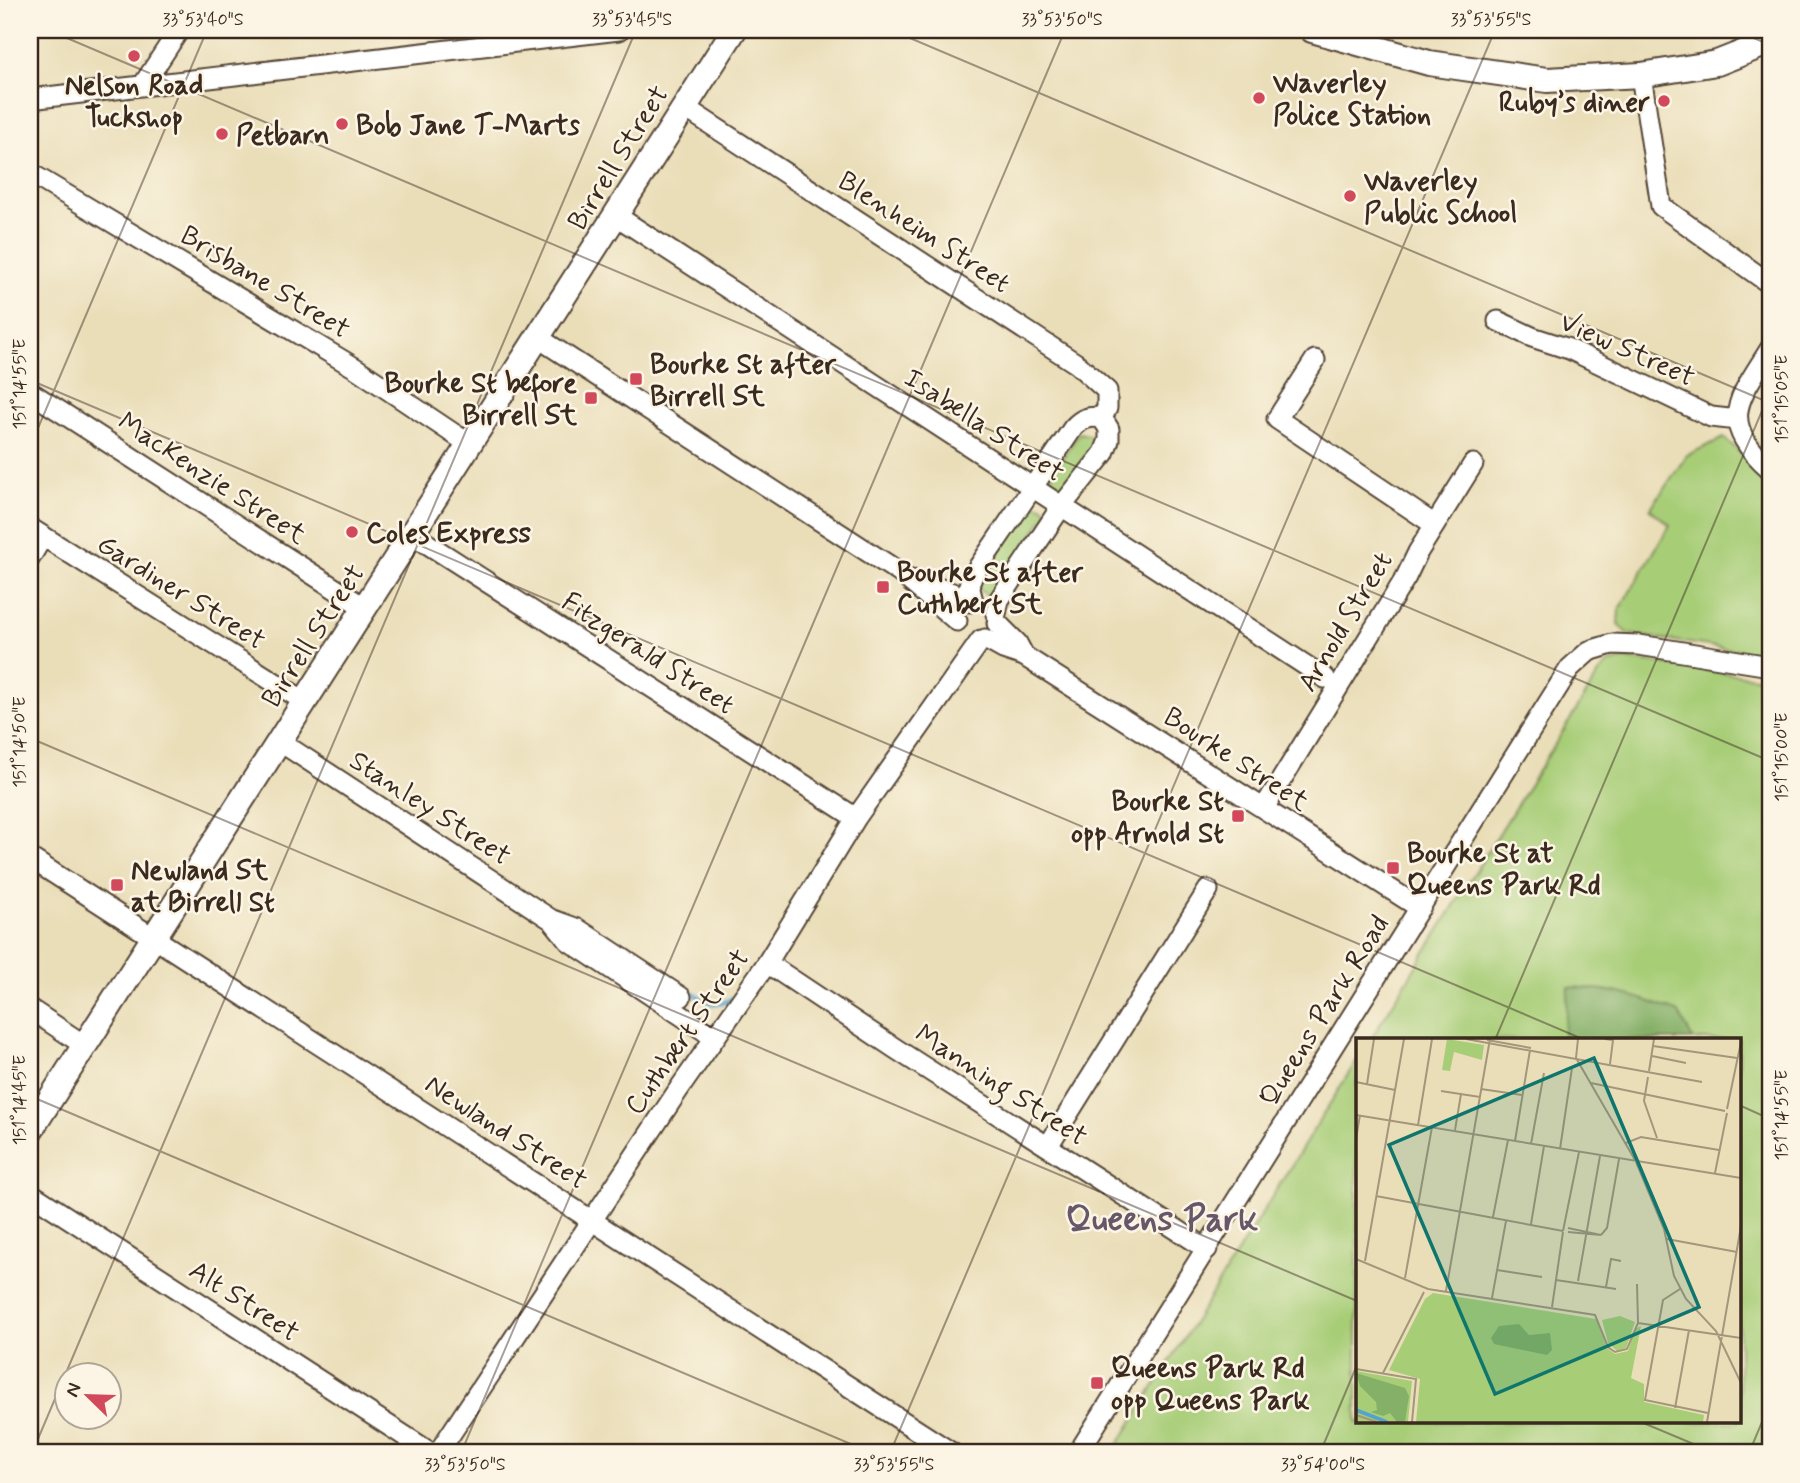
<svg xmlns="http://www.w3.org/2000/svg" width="1800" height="1483" font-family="Mynerve,sans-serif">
  <rect width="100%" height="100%" fill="#fcf5e5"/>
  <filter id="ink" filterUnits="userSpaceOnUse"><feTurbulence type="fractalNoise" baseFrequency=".0143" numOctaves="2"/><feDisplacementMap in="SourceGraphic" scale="14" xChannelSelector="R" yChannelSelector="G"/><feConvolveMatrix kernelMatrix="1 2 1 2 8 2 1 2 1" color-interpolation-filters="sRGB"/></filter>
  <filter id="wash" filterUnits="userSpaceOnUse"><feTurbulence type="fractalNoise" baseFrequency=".00686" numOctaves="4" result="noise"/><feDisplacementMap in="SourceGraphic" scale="28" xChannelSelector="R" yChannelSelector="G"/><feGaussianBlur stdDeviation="1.57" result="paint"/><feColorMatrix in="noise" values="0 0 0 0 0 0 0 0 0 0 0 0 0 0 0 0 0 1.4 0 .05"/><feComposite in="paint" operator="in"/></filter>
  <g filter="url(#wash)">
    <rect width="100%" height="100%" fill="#eadeb9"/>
    <path fill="#a7cd77" stroke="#717c4a" stroke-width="2" d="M1079,433l14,3 1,13 -33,43c-8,0 -11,-4 -13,-11z
      M1724,438l46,41v176l-141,-21 -11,-10 1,-14 51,-85 -20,-16 37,-54z
      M1033,504l10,2 5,5 -56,87 -13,-8 1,-9 49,-74z
      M1627,659l143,20v774h-657l244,-393v362h382v-382h-369l230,-368 7,-8z"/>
    <path fill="#85b068" stroke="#606d43" stroke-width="2" d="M1569,987c46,2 69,9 110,26l14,27h-130z"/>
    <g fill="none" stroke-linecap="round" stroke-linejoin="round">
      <path stroke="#52a3cd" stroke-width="5" d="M692,992c15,10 22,17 40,7"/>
    </g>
  </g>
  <g filter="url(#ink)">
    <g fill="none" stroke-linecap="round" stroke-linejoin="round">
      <g stroke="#554535" stroke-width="23">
        <path id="minor" d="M1641,75l20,131 109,78
          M143,85l36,-55
          M30,99l589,-69
          M684,107l393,257 30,27v17l-5,10
          M30,173l327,196 112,75
          M615,215l710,463
          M1498,321l34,16 37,12 142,68 27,3
          M537,337l362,235 58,49
          M1770,349c-31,50 -54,72 0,120
          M1315,360l-38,59 158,106
          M30,392l335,216
          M30,528l274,173
          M412,534l444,284
          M30,558l13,-22
          M916,580l42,15 12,7
          M973,601l-4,-16 4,-10 100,-147c9,-10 16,-12 29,-10l7,11v11l-5,13 -43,54 -62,93 -3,14
          M997,623l20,20 7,13
          M985,639l18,10 21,7 396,252
          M279,741l273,179 17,21 145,96
          M1264,808l142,-231 12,-25 55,-88
          M30,858l922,595
          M553,920l25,9 103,68
          M767,963l129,86 311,200
          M30,1009l54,36
          M1048,1146l160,-256
          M30,1193l401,260
          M438,1453l241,-364 88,-126 89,-145 125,-178
          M1078,1453l492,-785 19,-17 23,-7 27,1 131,21"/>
      </g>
      <g stroke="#554535" stroke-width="28">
        <path id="major" d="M1312,30l117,33 118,17 94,-5 76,-12 53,-21
          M30,1131l704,-1101"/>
      </g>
      <use href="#minor" stroke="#fff" stroke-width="19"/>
      <use href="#major" stroke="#fff" stroke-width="24"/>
    </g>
  </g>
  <path fill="none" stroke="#3b2a1e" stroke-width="2" stroke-opacity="0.45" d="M48,30l1722,731M891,30l879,373M1735,30l35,15M30,380l1555,660M30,447l177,-417M30,738l1327,563M1495,1040l275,-648M30,1096l842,357M1739,1105l31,14M1641,1422l74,31M32,1453l604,-1423M461,1453l604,-1423M890,1453l605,-1423M1320,1453l37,-88M1749,1453l21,-50"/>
  <g fill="#d1495b" stroke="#fcf5e5" stroke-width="2.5">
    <circle cx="134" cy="56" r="7"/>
    <circle cx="1259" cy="98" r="7"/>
    <circle cx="1664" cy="101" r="7"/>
    <circle cx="342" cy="124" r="7"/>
    <circle cx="222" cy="134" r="7"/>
    <circle cx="1350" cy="196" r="7"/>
    <rect x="629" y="372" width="14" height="14" rx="3.5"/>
    <rect x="584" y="391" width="14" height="14" rx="3.5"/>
    <circle cx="352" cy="532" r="7"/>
    <rect x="876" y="580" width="14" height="14" rx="3.5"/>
    <rect x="1231" y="809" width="14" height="14" rx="3.5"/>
    <rect x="1386" y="861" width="14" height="14" rx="3.5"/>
    <rect x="110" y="878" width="14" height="14" rx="3.5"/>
    <rect x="1090" y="1376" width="14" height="14" rx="3.5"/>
  </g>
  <g text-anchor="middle" stroke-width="5" stroke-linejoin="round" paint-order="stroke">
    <g font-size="28" font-weight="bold" fill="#3b2a1e" stroke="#fcf5e5" text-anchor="start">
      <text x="1273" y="92">Waverley<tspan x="1273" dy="32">Police Station</tspan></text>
      <text x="134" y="94" text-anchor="middle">Nelson Road<tspan x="134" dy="32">Tuckshop</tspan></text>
      <text x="1650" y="111" text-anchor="end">Ruby’s diner</text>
      <text x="356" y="134">Bob Jane T-Marts</text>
      <text x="236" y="144">Petbarn</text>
      <text x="1364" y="190">Waverley<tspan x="1364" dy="32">Public School</tspan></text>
      <text x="650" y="373">Bourke St after<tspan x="650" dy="32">Birrell St</tspan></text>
      <text x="577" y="392" text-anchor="end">Bourke St before<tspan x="577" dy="32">Birrell St</tspan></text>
      <text x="366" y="542">Coles Express</text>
      <text x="897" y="581">Bourke St after<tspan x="897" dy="32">Cuthbert St</tspan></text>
      <text x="1224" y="810" text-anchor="end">Bourke St<tspan x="1224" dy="32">opp Arnold St</tspan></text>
      <text x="1407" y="862">Bourke St at<tspan x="1407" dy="32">Queens Park Rd</tspan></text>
      <text x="131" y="879">Newland St<tspan x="131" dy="32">at Birrell St</tspan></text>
      <text x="1111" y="1377">Queens Park Rd<tspan x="1111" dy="32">opp Queens Park</tspan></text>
    </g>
    <g font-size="28" fill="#3b2a1e" stroke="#fcf5e5">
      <text transform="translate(617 157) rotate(-58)" y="10">Birrell Street</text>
      <text transform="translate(925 231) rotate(33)" y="10">Blenheim Street</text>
      <text transform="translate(266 281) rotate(31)" y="10">Brisbane Street</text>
      <text transform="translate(1628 348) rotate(24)" y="10">View Street</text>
      <text transform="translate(985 424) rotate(33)" y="10">Isabella Street</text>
      <text transform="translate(213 477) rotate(33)" y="10">MacKenzie Street</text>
      <text transform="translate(182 591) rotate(32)" y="10">Gardiner Street</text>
      <text transform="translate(1344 621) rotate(-59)" y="10">Arnold Street</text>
      <text transform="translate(312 635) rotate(-57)" y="10">Birrell Street</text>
      <text transform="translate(649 652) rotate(33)" y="10">Fitzgerald Street</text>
      <text transform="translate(1237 758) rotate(33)" y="10">Bourke Street</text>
      <text transform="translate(431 807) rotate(33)" y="10">Stanley Street</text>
      <text transform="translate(1323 1010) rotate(-58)" y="10">Queens Park Road</text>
      <text transform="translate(686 1031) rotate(-55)" y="10">Cuthbert Street</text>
      <text transform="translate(1002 1084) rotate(33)" y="10">Manning Street</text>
      <text transform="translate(507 1131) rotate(33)" y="10">Newland Street</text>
      <text transform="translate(245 1300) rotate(33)" y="10">Alt Street</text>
    </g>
    <g font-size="35" font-weight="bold" fill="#675869" stroke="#fcf5e5">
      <text x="1162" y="1230">Queens Park</text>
    </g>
  </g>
  <g transform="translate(1356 1038)">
    <rect width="385" height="385" fill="#eadeb9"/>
    <path d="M91,1l37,6 -2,15 -28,-8 -4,19 -8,-1zM77,255l163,26 11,29 8,6 13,-3 7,-22 6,-3 -10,52 13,6v18l60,13 -1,7h-287l4,-43 -31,-9 36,-71zM264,278l15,6 -9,26 -9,3 -9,-8 -6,-23zM0,333l56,10 -4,41h-52z" fill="#a7cd77"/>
    <path d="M163,286l10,11 21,-2 2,17 -5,5 -53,-11 -3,-6 8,-12zM0,335l49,15 4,8 -4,26h-8l-7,-9 -7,3 -12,-4 6,-2 -1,-8 -16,-16z" fill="#85b068"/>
    <path fill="none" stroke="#52a3cd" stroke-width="3.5" d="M0,372l31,12"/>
    <path fill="none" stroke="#a4967b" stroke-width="2" d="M110,1l236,43M222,1l-2,19 59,102M249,1l8,1 -3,24M131,2l44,8M297,8l84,12M296,18l34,7M293,33l5,-32M292,39l-4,24 13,37M0,44l39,8M235,45l134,28M11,46l7,-45M125,51l41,6M85,53l39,6M371,71l14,-67M0,77l385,63M62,87l14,-86M99,92l6,-36M0,101l4,-24M159,103l15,-91M270,105l15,-6 78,13M175,106l13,-71M204,111l12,-81M280,124l28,67 10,47 12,23 30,32 25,52M359,135l12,-60M20,158l187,35M137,179l15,-77M175,186l13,-78M212,190l33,7M207,193l16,-79M212,194l33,3M245,197l6,-7 12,-69M311,201l70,13M0,221l72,30 167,26 13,32 7,5 12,-3 11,-26M9,223l39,-222M141,232l45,7M49,240l27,-151M200,242l60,9M222,243l22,-125M281,246l1,39M250,249l5,-28 10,2M324,251l-17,11 -18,100 63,13M90,253l44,-252M136,260l14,-77M196,269l11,-75M282,285l103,15M0,331l60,10 -4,43M27,335l41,-81M319,370l14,-78M0,377l21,7M351,384l34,-196"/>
    <path fill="#0f766e" fill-opacity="0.15" stroke="#0f766e" stroke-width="3.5" d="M238,20l105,249 -204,87 -106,-249z"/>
    <rect width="385" height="385" fill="none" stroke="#3b2a1e" stroke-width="3.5"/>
  </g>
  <rect width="1800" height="1483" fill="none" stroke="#fcf5e5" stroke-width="77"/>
  <g transform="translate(88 1396) rotate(293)"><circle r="33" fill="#fcf5e5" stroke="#afa495" stroke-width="2"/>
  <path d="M0-5L12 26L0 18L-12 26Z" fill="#d1495b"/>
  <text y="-10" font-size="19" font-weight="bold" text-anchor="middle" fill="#3b2a1e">N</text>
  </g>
  <rect x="38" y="38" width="1724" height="1406" fill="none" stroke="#3b2a1e" stroke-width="2.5"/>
  <g font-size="18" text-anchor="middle" fill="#3b2a1e">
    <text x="203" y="25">33°53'40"S</text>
    <text x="632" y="25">33°53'45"S</text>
    <text x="1062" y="25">33°53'50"S</text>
    <text x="1491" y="25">33°53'55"S</text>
    <text transform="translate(19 384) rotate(-90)" y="6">151°14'55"E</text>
    <text transform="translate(1781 399) rotate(-90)" y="6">151°15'05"E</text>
    <text transform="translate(19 742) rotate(-90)" y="6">151°14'50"E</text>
    <text transform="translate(1781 757) rotate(-90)" y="6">151°15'00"E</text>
    <text transform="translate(19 1100) rotate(-90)" y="6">151°14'45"E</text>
    <text transform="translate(1781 1115) rotate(-90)" y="6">151°14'55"E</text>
    <text x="465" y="1470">33°53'50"S</text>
    <text x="894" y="1470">33°53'55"S</text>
    <text x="1323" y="1470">33°54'00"S</text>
  </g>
</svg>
